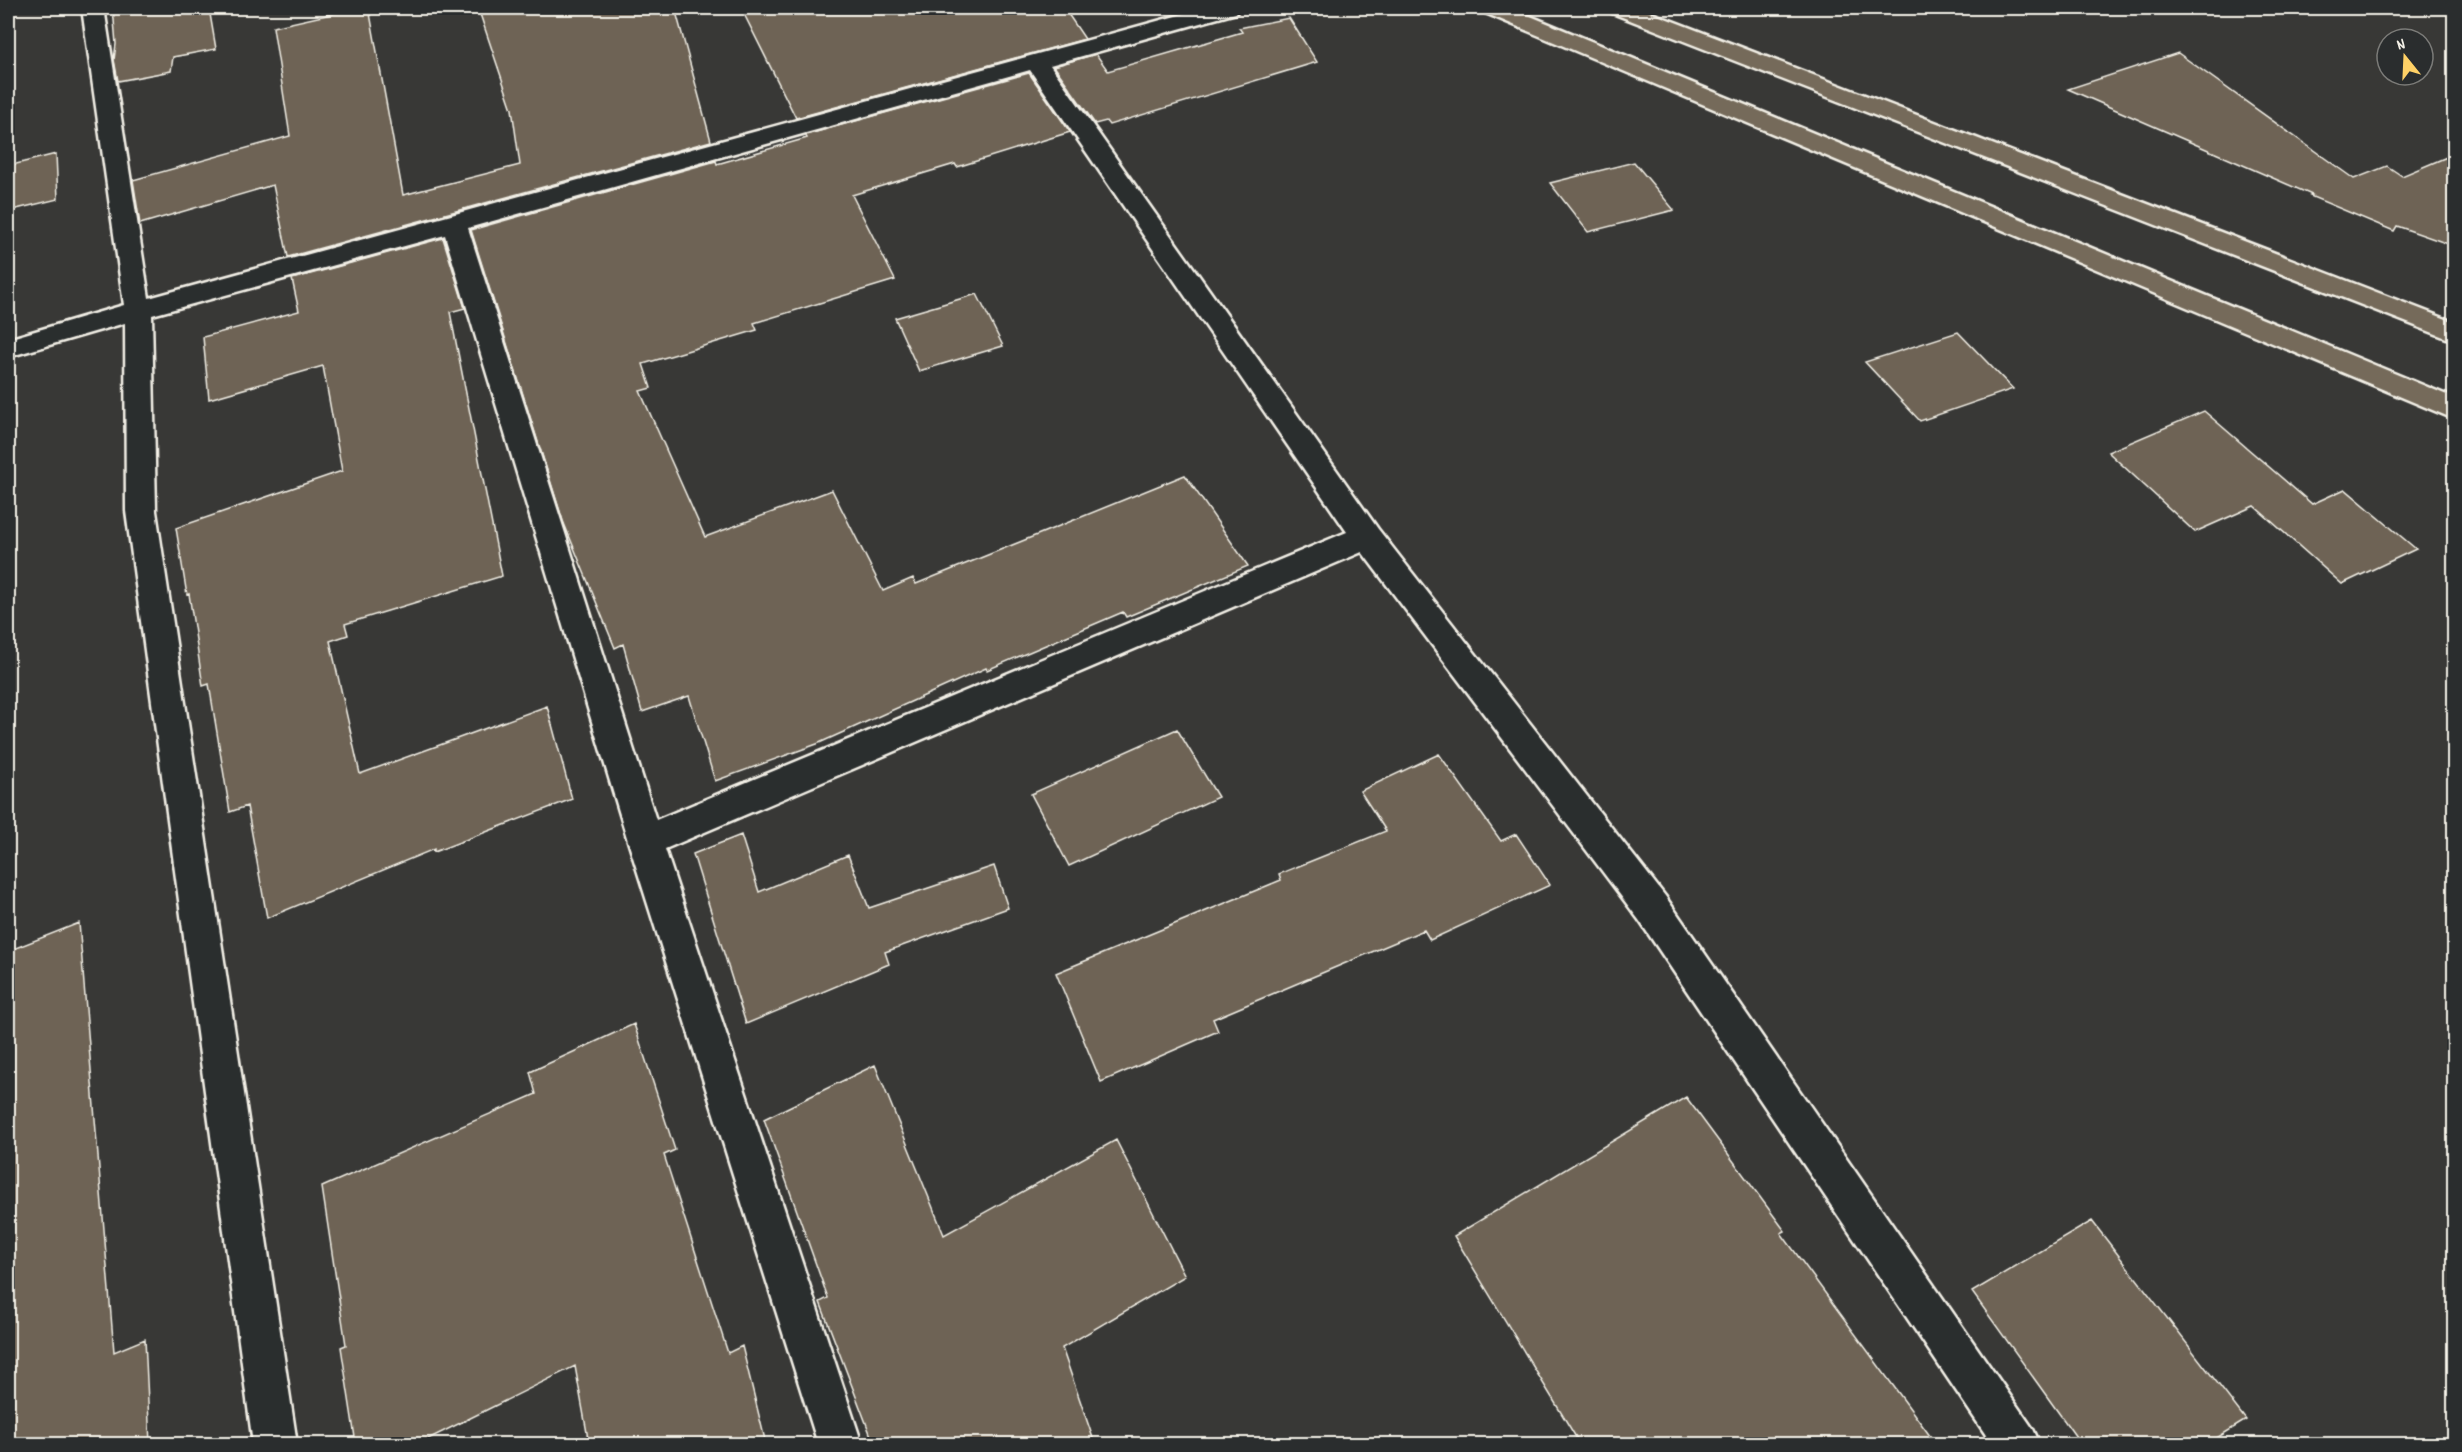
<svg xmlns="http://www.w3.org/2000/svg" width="2462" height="1452" font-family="Dekko,sans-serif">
  <rect width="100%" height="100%" fill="#383836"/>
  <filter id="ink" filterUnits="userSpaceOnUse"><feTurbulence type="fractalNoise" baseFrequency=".0167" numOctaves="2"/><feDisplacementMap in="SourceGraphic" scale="12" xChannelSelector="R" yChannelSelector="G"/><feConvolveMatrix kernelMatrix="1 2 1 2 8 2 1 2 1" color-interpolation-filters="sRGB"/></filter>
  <g filter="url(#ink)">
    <path fill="#6e6455" stroke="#f4f1e8" stroke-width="1.5" d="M113,8h96l7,41 -43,8 -2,14 -53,10 -4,-21 2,-16z
      M358,8h11l34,187 117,-30 -8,-56 -34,-101h197l36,133 -423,116 -15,-72 -133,39 -7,-44 157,-44 -17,-109z
      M741,8h323l21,31 -289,79z
      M1289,18l28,44 -208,63 -3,-4 -11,3 -41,-58 42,-12 12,17 134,-39 -3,-4z
      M2178,53l176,126 33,-13 15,10 52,-22v92l-57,-20 -3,5 -84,-35 2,-1 -244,-106z
      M1029,73l41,59 -113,35 -2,-3 -103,31 43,85 -141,43 3,7 -114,34 8,24 -11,3 65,146 127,-47 51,101 30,-13 3,6 269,-109 63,91 -122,51 -3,-5 -136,58 -1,-2 -169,76 -102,37 -26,-85 -47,16 -19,-68 -8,4 -52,-127 -92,-291 245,-69 1,3 90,-26 -2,-3z
      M56,154l2,45 -50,12v-45z
      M1634,162l40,48 -86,22 -38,-49z
      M443,238l22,70 -15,4 52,264 -157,48 3,11 -18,6 30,133 187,-68 25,93 -138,53v-3l-167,69 -20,-112 -17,6 -21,-128 -6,2 -14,-92 -2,1 -11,-67 166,-57 -19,-105 -114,33 -6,-62 96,-26 -7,-32z
      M977,294l26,52 -84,25 -24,-53z
      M1958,332l55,57 -93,32 -55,-59z
      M2204,411l108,93 33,-15 71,60 -74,35 -88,-78 -59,26 -87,-80z
      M1177,729l41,68 -149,69 -38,-72z
      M1439,754l62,87 15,-7 34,51 -120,55 -6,-10 -211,89 5,12 -117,51 -45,-109 225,-93 -2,-6 107,-43 -26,-40z
      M741,835l18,57 89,-37 21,53 125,-42 14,42 -123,44 4,12 -143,60 -53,-170z
      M79,923l35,429 31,-13 5,105h-142v-493z
      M634,1024l41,126 -11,5 64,198 14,-7 24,98h-177l-14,-78 -157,78h-62l-15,-97 5,-2 -24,-158 214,-93 -6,-22z
      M875,1065l69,170 172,-95 69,136 -123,72 33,96h-221l-54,-142 8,-4 -64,-179z
      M1686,1097l99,134 -4,2 155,211h-356l-126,-208z
      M2092,1221l154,199 -39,24h-126l-109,-152z"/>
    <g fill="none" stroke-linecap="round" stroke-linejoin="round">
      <g stroke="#f4f1e8" stroke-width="5">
        <path id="street" d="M82,8h22l45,290 1056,-290h34l-3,5 -186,52 328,464 287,367 368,533 7,15h-48l-353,-524 -277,-368 -697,297 197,595h-44l-190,-603 -183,-606 -293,80 4,196 141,933h-44l-127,-933 -1,-188 -117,34v-18l116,-34zM1030,70l317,462 -691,288 -188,-592z"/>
      </g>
      <g stroke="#f4f1e8" stroke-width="5">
        <path id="highway" d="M1482,8h29l943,390v21l-969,-406z
          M1609,8h30l815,314v19l-842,-328z"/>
      </g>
      <use href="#street" fill="#2a2d2e" fill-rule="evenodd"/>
      <use href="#highway" fill="#746a5a" fill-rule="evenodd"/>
    </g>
  </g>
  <rect width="2462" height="1452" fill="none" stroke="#2a2d2e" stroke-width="30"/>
  <rect x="15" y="15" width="2432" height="1422" fill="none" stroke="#f4f1e8" stroke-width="2" filter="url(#ink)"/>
  <g transform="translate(2405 57) rotate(342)"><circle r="28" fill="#2a2d2e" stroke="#7b7b78" stroke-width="1.5"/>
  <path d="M0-4.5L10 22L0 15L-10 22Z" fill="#ffd166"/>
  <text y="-9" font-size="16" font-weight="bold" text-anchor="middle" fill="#f4f1e8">N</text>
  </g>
</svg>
